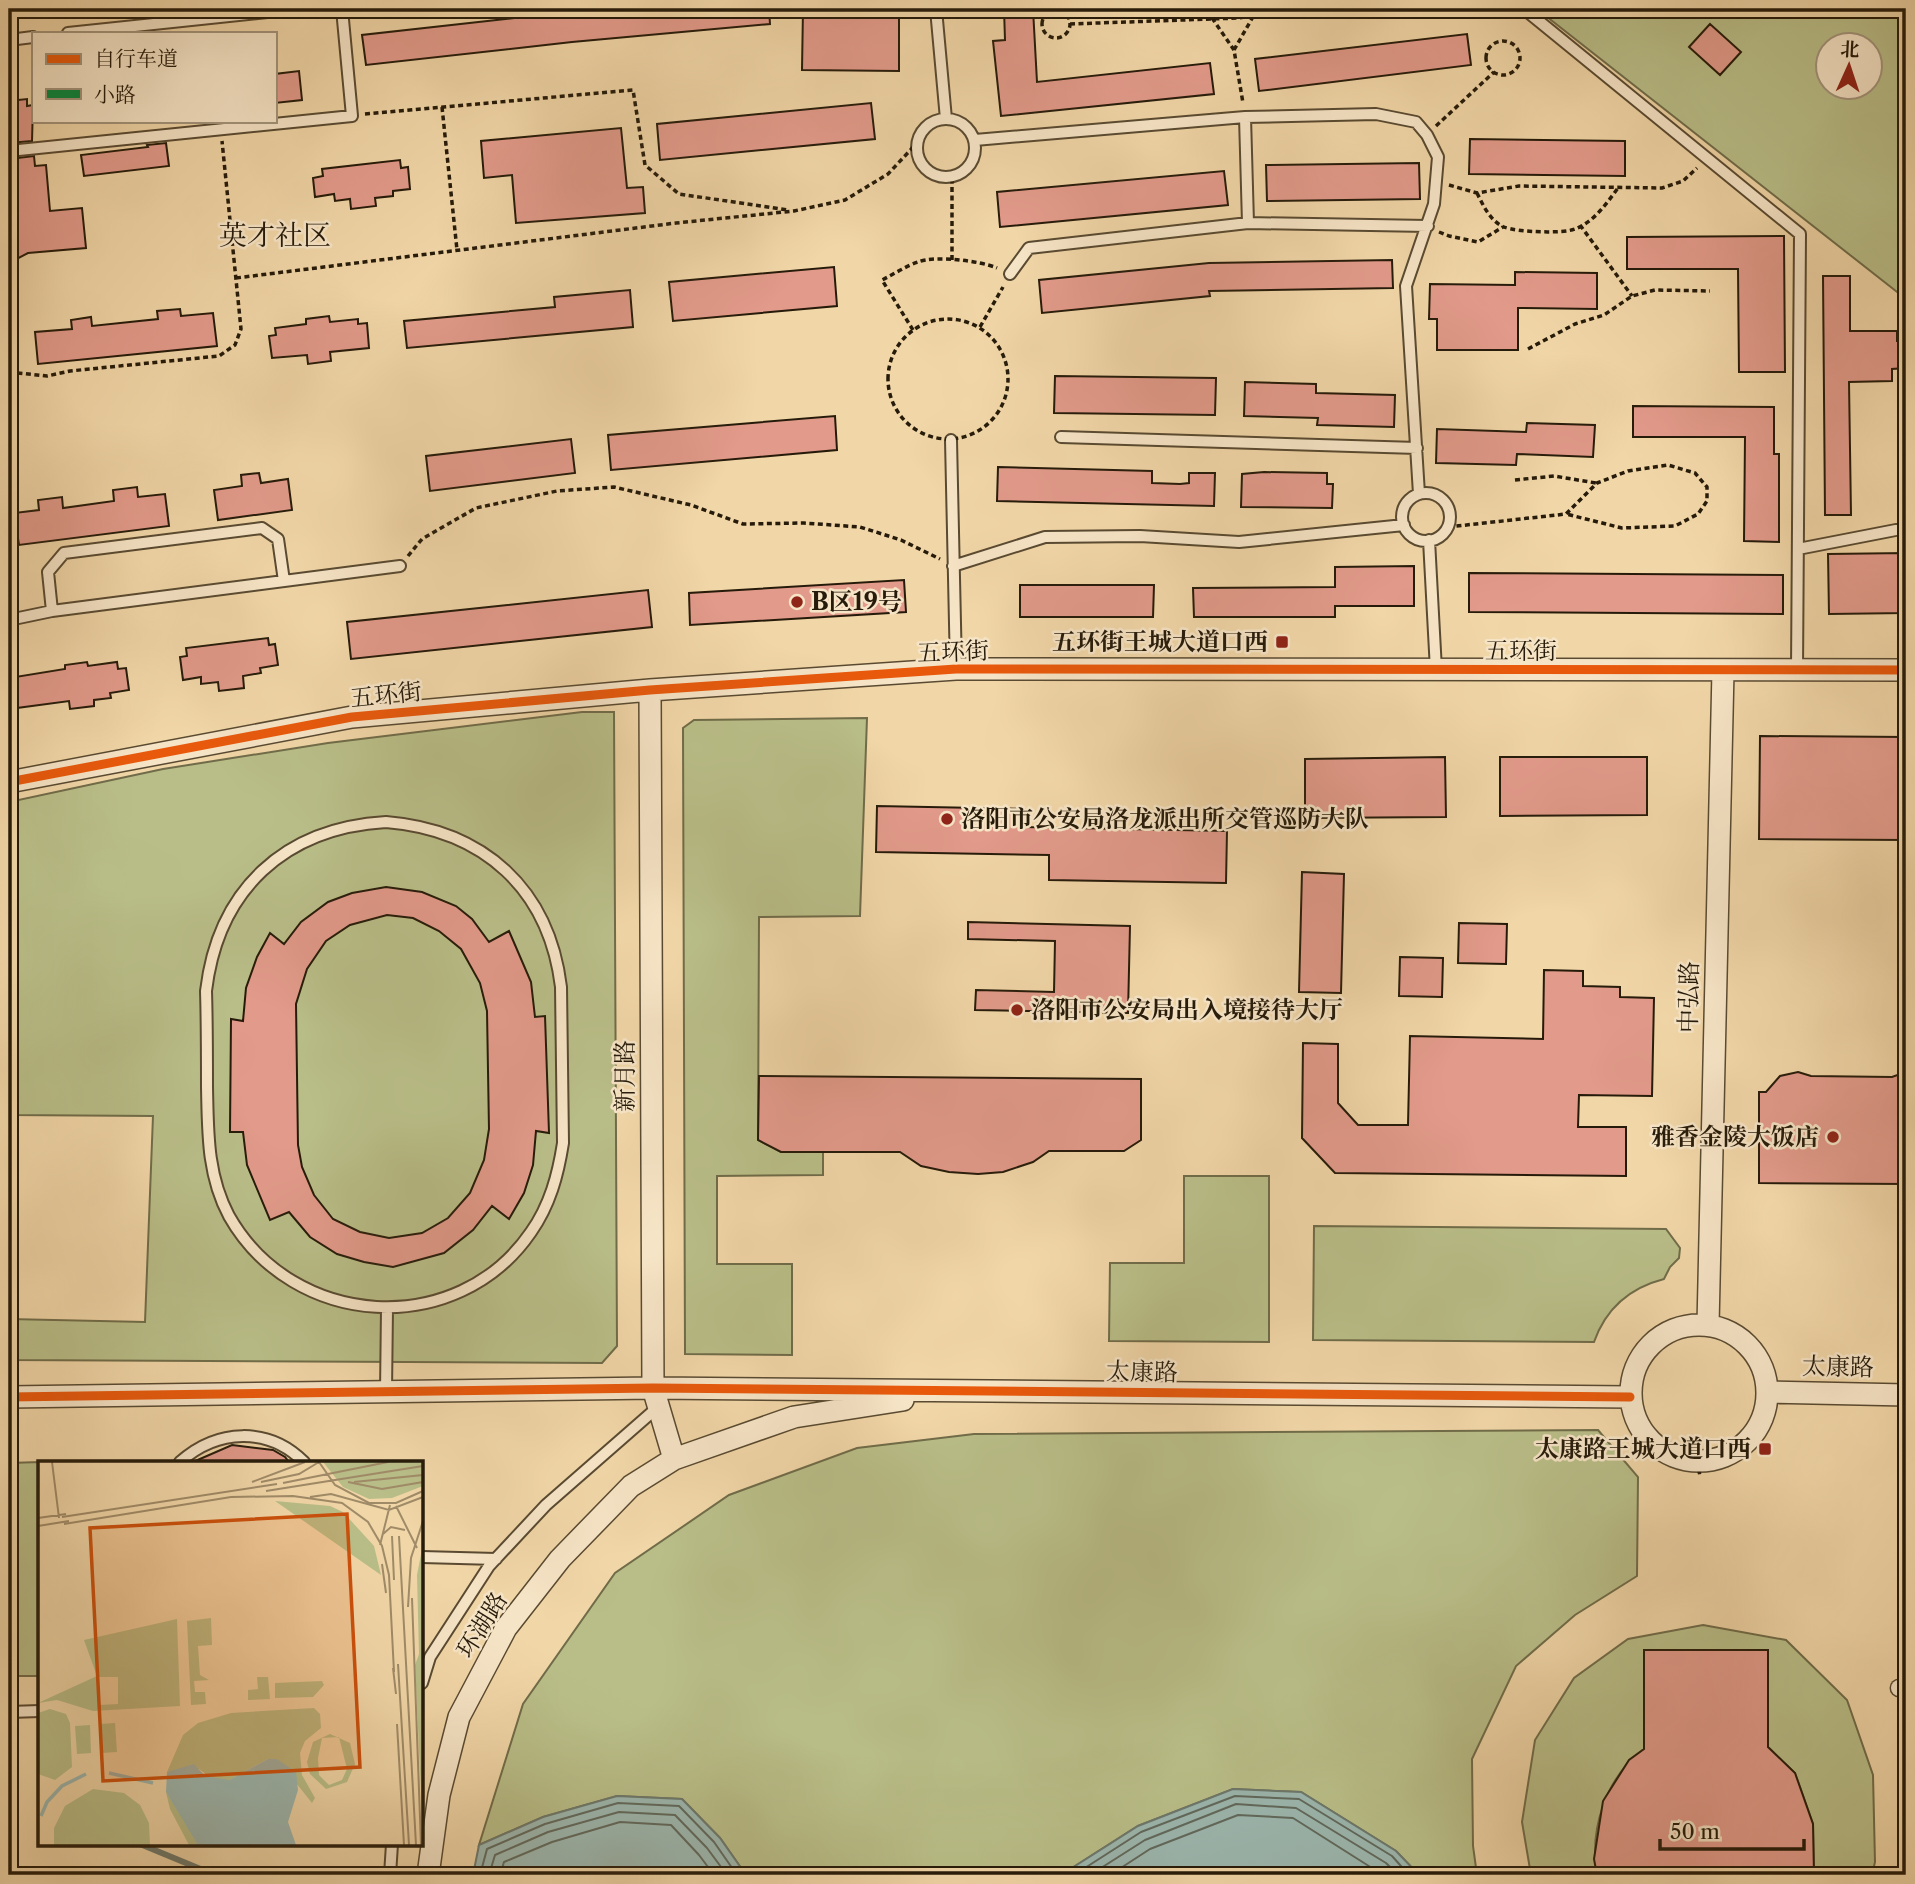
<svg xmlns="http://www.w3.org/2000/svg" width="1915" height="1884" font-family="'Libre Caslon Text','Noto Serif SC',serif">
  <rect width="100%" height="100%" fill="#f1d6a7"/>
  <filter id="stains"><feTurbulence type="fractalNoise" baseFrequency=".00286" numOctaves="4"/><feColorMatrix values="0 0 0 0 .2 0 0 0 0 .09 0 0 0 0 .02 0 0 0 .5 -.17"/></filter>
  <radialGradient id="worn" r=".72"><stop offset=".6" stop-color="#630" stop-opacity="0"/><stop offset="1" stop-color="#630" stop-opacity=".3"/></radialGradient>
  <path fill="#b9be88" stroke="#706c49" stroke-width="2" fill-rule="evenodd" d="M1537,9h369v290zM1828,46h42v42h-42z
    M582,712h32l3,634 -15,17 -593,-3v-41l136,3 8,-206 -144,-1v-313l154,-33 165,-26z
    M867,718l-7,198 -101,1 -1,223 23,12h42v23l-106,1v88h75v91l-107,-1 -2,-626 11,-8z
    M1184,1176h85v166l-160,-1 1,-78h74z
    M1314,1226l352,3 14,19 -1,10 -9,9 -6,12c-35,9 -58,29 -70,63l-281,-2z
    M1598,1430l40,47 -1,99 -62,39 -59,51 -44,93 1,87 4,29h-58l-23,-24 -95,-59 -68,-3 -95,37 -77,49h-315l-26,-37 -38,-39 -65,-3 -74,21 -64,28 44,-141 92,-131 114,-78 128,-47 117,-14z
    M40,1462v214h-31v-213z
    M1703,1625l83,15 61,60 26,75 2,87 -3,13h-58l-1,-51 -18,-51 -27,-26v-97h-124v99c-38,28 -55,80 -47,126h-66l-9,-53 13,-82 39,-62 54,-39z"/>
  <path fill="#9cb7af" stroke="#6d796d" stroke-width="2" d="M1233,1789l68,3 95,59 23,24h-358l77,-49z
    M617,1796l65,3 38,39 26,37h-273l6,-30 64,-28z"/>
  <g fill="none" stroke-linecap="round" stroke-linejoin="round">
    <path stroke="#61695c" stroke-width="2" d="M480,1875l7,-26 58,-25 73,-21 61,3 35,36 23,33
      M489,1875l6,-20 53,-23 71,-20 56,3 32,33 20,27
      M500,1875l4,-13 48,-20 68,-20 51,3 28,30 15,20
      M1074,1875l67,-43 94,-36 64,3 93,57 17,19
      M1090,1875l55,-35 91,-36 60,4 90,55 12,12
      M1110,1875l40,-26 88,-34 55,3 90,57"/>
    <path stroke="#6d796d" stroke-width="6" d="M140,1844l75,31"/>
  </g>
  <path fill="#e29a8a" stroke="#261b0a" stroke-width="2" fill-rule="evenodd" d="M623,9h146l1,15 -198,18 -206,23 -4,-30 207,-23z
    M803,9h96v62l-97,-1z
    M1004,9h29l4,73 173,-19 4,31 -213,22 -8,-75 12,-1z
    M1710,24l31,28 -21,23 -31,-28z
    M1467,34l4,31 -212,26 -4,-32z
    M299,71l3,29 -27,3v-29z
    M27,99v7l6,-1 -1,36 -23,2v-42z
    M871,103l4,36 -215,21 -3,-36z
    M621,128l6,60 16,-1 2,26 -129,10 -4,-48 -28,3 -3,-37z
    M1470,139l155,2v35l-156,-2z
    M166,143l3,23 -85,10 -3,-21 67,-8 -1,-2z
    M34,156l1,10 11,-1 4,46 32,-3 4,40 -58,5 -19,10v-104z
    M400,160l1,8 7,-1 2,22 -17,2v5l-18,2 1,8 -25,3 -1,-10 -15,2 -1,-7 -19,3 -2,-19 10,-2 -1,-7z
    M1419,163l1,36 -153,2 -1,-36z
    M1224,171l4,34 -228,22 -3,-35z
    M1784,236l1,136h-46l-1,-103h-111v-32z
    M1392,260l1,28 -184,3 1,5 -168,17 -3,-33 170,-17z
    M834,267l3,39 -164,15 -4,-39z
    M1515,272l82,1v36l-79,-1v42h-81v-31h-8l1,-35 85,1z
    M1823,276h27v55h47v10h9v27l-14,1v12l-43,1 2,133h-26z
    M630,290l3,37 -226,21 -3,-27 151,-14 -1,-10z
    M180,309l1,7 32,-3 4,33 -179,18 -3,-32 37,-3 -1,-9 20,-3 1,9 66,-7 -1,-8z
    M329,316l1,6 28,-3v5l9,-1 2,25 -39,4 1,9 -23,3 -1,-9 -35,3 -3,-22 7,-1 -1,-7 31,-4v-5z
    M1055,376l161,2 -1,37 -161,-2z
    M1245,382l71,2v9l79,2 -1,32 -77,-2 1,-7 -74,-2z
    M1633,406l141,1v47h5v88l-35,-1 1,-104h-112z
    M835,416l2,34 -226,20 -3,-35z
    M1527,423l68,2 -2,32 -76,-3 -1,11 -80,-2 1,-34 89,3z
    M571,439l4,34 -145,18 -4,-35z
    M998,467l154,4v12l28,1 9,-1v-10h26l-1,33 -217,-5z
    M1264,472l63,1v11h6l-1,24 -91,-1 1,-33z
    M259,473l2,10 27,-4 4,31 -74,10 -4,-30 28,-4 -1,-11z
    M137,487l1,10 27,-3 4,32 -150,19 -5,-32 25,-3 -1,-10 24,-3 1,11 51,-7 -1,-11z
    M1906,553v60l-77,1 -1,-60z
    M1414,566v40h-79v11h-141l-1,-29 142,-1v-20z
    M1469,573l314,2v39l-314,-2z
    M904,580l2,32 -216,13 -1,-32z
    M1020,585h134l-1,32h-133z
    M648,590l4,37 -301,32 -4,-37z
    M268,638l1,7 6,-1 3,21 -18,3 1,5 -18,3 1,12 -25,3 -1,-9 -17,2v-7l-18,3 -3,-23 7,-1 -1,-8z
    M87,662l1,4 29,-4 1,7 8,-1 3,22 -19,3 1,5 -17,2v6l-24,3 -1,-8 -60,8v-31l56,-9v-4z
    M1760,736l146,1v103l-147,-1z
    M1445,757l1,60 -141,1v-59z
    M1500,757h147v58l-147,1z
    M877,806l148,3 -1,18 203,4 -1,52 -177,-3v-25l-173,-3z
    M1302,872l42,2 -3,119 -42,-1z
    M386,887l36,5 34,14 16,13 17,23 20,-11 22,51 4,35 10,-1 4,117 -13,-2 -3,34 -9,28 -15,26 -17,-13 -19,24 -29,23 -51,14 -29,-5 -27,-8 -27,-17 -21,-25 -19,8 -23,-55 -4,-33h-13l1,-113 12,2 3,-33 11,-31 13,-24 14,11 17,-22 27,-20 24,-9zM387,915l26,3 26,13 22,18 19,34 7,28 2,118 -5,31 -14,33 -22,25 -26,15 -33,5 -29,-6 -27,-13 -19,-24 -12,-28 -4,-22 -2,-141 11,-35 19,-28 24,-16z
    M968,922l162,4 -2,87 -153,-3 1,-20 78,2 1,-51 -87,-2z
    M1459,923l48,1 -1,40 -48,-1z
    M1400,957l43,1 -1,39 -43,-1z
    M1544,970l39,1v15l37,1v10l34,1 -2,98 -73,-1 -1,32h48v49l-291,-3 -33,-35 1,-95 35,1v59l20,22h50l2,-89 133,3z
    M1798,1072l13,4 81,1 14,-5v112l-147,-1v-91h7l14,-16z
    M759,1076l382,3v61l-17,11h-75l-16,11 -30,10 -25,2 -29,-2 -28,-6 -21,-14h-119l-23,-12z
    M232,1445l41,5 12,7 4,5h-96z
    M1644,1650h124v97l27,26 18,51 1,51h-217l-3,-16 9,-58 26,-41 15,-11z"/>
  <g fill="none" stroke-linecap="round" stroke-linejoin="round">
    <g stroke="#594a31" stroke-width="14">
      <path id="service" d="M936,9l10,110
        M1524,9l276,225 -3,437
        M68,33l228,-24
        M9,40l24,-3
        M1245,117l3,106
        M917 148a29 29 0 1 1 58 0a29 29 0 1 1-58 0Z
        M975,140l270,-23 131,-3 40,8 11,13 11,22 -4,47 -28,82 13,208
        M9,151l343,-35 -10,-107
        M1010,274l19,-26 219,-25 180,3
        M1061,437l356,11
        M951,440l5,229
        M1402 517a24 24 0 1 1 48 0a24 24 0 1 1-48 0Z
        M1904,529l2,-65
        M1429,540l7,130
        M1798,549l108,-21
        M953,566l92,-29 95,-1 99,6 165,-17
        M52,611l-4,-39 16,-19 198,-25 16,11 6,42
        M9,620l43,-9 348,-45
        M386,822c98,8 163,67 175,165l2,156c-5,32 -13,62 -32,89 -74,108 -238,97 -302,-16 -22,-41 -21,-84 -22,-129 0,-32 0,-64 -1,-96 12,-101 78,-163 180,-169z
        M386,1392l1,-84
        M180,1462c37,-33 88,-36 124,0
        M422,1557l74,2
        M422,1683l8,-26 59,-91 57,-61 112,-98
        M9,1712l31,-1
        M390,1875l2,-31"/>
    </g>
    <g stroke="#594a31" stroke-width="19">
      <path id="pedestrian" d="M1899,1688h7"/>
    </g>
    <g stroke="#594a31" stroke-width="24">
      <path id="minor" d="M650,690l3,698 21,71
        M9,782l343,-65 298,-27 306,-21 950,1
        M1631 1393a68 68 0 1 1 136 0a68 68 0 1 1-136 0Z
        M1708,1325l15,-654
        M1768,1392l138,3
        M9,1397l644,-9 977,9
        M428,1875l11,-80 20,-78 47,-89 54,-69 71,-73 43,-27 120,-42 109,-17"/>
    </g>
    <path stroke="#261b0a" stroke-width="3.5" stroke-dasharray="5 3.5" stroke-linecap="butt" d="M1375,9c10,10 23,10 32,0
      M1042 24a14 14 0 1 1 28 0a14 14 0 1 1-28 0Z
      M1212,18l22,32 9,53
      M1070,24l169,-6 55,-9
      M1486 58a17 17 0 1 1 34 0a17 17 0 1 1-34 0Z
      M1234,50l20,-35
      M442,107l15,143
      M365,114l268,-24 12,75 34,29 109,16
      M1436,126l58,-54
      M1449,185l28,8 42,-7 143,2 21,-7 14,-13
      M1477,193c6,12 13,28 27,34 12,5 58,7 71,2 19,-7 31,-25 43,-41
      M1580,225l52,71
      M1439,232l10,4 29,6 25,-15
      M952,260v-84
      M236,278l440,-55 118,-12 51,-11 43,-26 29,-31
      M888 379a60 60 0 1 1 120 0a60 60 0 1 1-120 0Z
      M980,327l23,-40
      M913,330l-31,-50c12,-6 24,-14 36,-18 17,-7 63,-1 79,6
      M1528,349l47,-25 29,-9 28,-19 23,-6 55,1
      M9,372l38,4 23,-5 149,-15 16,-11 6,-16 -19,-188
      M1515,480l39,-4 42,7
      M1448,527l118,-13 31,-31 31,-12 40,-6 27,8 12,14v14l-9,13 -23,12 -53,2 -56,-14
      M408,556l14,-17 54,-31 81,-17 57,-4 77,18 52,19 61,-1 56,4 41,13 39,19
      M1697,1461l3,15"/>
    <use href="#service" stroke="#f6e4c6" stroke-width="10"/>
    <use href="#pedestrian" stroke="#f6e4c6" stroke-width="16"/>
    <use href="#minor" stroke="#f6e4c6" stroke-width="21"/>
    <path stroke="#00873e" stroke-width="7" stroke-dasharray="14 7" stroke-linecap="butt" d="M1899,1688h7"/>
    <g stroke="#f6e4c6" stroke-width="13">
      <path id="cycleway" d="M9,782l343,-65 298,-27 306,-21 950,1
        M9,1397l644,-9 977,9"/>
    </g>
    <use href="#cycleway" stroke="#e8590c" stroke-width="9"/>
  </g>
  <g fill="#8f2418" stroke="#f6e4c6" stroke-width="2.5">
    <circle cx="797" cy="602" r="7"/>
    <rect x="1275" y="635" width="14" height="14" rx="3.5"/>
    <circle cx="947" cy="819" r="7"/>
    <circle cx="1017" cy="1010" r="7"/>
    <circle cx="1833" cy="1137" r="7"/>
    <rect x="1758" y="1442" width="14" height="14" rx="3.5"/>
  </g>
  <g text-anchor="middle" stroke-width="5" stroke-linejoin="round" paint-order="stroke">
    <g font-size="24" font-weight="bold" fill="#261b0a" stroke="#f6e4c6" text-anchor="start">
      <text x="811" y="610">B区19号</text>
      <text x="1268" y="650" text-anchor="end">五环街王城大道口西</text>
      <text x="961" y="827">洛阳市公安局洛龙派出所交管巡防大队</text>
      <text x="1031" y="1018">洛阳市公安局出入境接待大厅</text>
      <text x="1819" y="1145" text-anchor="end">雅香金陵大饭店</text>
      <text x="1751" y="1457" text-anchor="end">太康路王城大道口西</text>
    </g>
    <g font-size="24" fill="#261b0a" stroke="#f6e4c6">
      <text x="1521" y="659">五环街</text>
      <text transform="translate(953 652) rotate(-2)" y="8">五环街</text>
      <text transform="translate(386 695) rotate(-6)" y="8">五环街</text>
      <text transform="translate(1689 997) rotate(-89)" y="8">中弘路</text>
      <text transform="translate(625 1076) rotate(-90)" y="8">新月路</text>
      <text transform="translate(1838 1367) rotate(1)" y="8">太康路</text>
      <text transform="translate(1142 1372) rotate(1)" y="8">太康路</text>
      <text transform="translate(482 1625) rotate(-58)" y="8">环湖路</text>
    </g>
    <g font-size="28" fill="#261b0a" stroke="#f6e4c6">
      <text x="275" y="245">英才社区</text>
    </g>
  </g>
  <g transform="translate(38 1461)">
    <rect width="385" height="385" fill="#f1d6a7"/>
    <path d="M285,1h100v24l-31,12 -23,1 -26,-12zM237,40l55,5 13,6 31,34 7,29zM385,83v288l-8,-167 4,-11 -2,-79zM173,157l1,27 -14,1 2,29 9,5 -15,1 1,11h10l1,12 -15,1 -4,-84zM139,158l3,87 -87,5 -36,-11 -19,3 59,-27 -13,-36zM61,216h19v27l-19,1zM219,216h11l2,22 -22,1v-10l10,-1zM284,220l2,4 -11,12 -38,1v-15zM276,247l6,6 1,14 -16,13 -5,12 2,22 13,23 -3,5 -35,-44h-9l-39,21 -14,1 -16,-12 -32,3 16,-37 15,-12 33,-10zM12,248l16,5 4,9 2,44 -17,13 -17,-6v-61zM77,262l2,29 -15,1 -2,-29zM52,264l1,28 -14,1 -2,-28zM292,273l20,9 5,21 -8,18 -21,7 -16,-15 -3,-12 6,-20zM301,276l8,32 -5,11 -13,5 -10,-10 -1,-17 4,-20zM55,328l31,4 16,12 9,18 1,22h-96v-17l11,-22zM128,331l30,45 2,8h-9l-19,-36z" fill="#b9be88" fill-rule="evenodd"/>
    <path d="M230,298h9l19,13 2,18 -10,32 8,23h-98l-32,-53 1,-20 27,-8 11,12 24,4z" fill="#9cb7af"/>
    <path fill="none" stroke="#9cb7af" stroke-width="3.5" d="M71,312l44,10M3,355l6,-14 15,-16 24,-12"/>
    <path fill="none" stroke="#a08b68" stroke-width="2" d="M14,1l7,56M281,1l16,23 34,18h27l27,-12M214,21l53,-20M223,21l38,-8 20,-12M310,21l34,7 41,-7M316,21l69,-7M245,22l105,-21M228,30l157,-25M272,36l21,-3 58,16 34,-13M358,45l21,42M24,56l215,-33M0,57l28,-4M26,63l167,-27 62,-1 49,7 26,19 14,24 7,29 5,97M0,65l31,-5M345,73l8,-7 14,3M354,75l2,44M361,75l17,309M342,84l10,-40M344,103l4,29M374,137l9,247M370,146l3,-49 12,-37M360,203l11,181M355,207l3,26M359,263l7,121"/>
    <path fill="#cb500c" fill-opacity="0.15" stroke="#cb500c" stroke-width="3.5" d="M309,53l13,253 -257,14 -13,-253z"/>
    <rect width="385" height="385" fill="none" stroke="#261b0a" stroke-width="3.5"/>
  </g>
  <rect width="1915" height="1884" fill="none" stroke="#f1d6a7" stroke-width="35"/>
  <rect x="10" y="10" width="1894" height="1863" fill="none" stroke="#261b0a" stroke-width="3.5"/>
  <rect x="18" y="18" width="1880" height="1849" fill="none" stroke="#261b0a" stroke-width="2"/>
  <rect x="32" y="32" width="245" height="91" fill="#f6e4c6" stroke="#a3947b" stroke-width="2"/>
  <rect x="46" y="54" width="35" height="10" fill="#e8590c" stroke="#a3947b" stroke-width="2"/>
  <text x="94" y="66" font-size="21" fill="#261b0a">自行车道</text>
  <rect x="46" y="89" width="35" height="10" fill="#00873e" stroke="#a3947b" stroke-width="2"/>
  <text x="94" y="102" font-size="21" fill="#261b0a">小路</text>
  <g transform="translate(1849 66) rotate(3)"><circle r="33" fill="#f6e4c6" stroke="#a3947b" stroke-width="2"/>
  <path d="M0-5L12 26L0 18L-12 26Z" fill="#8f2418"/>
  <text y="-10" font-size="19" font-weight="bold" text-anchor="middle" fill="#261b0a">北</text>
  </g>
  <path d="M1660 1839v10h144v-10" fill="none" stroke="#261b0a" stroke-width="3.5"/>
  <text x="1670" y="1839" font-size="21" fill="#261b0a" stroke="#f6e4c6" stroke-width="5" paint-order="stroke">50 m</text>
  <rect width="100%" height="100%" filter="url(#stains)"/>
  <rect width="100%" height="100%" fill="url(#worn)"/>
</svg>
